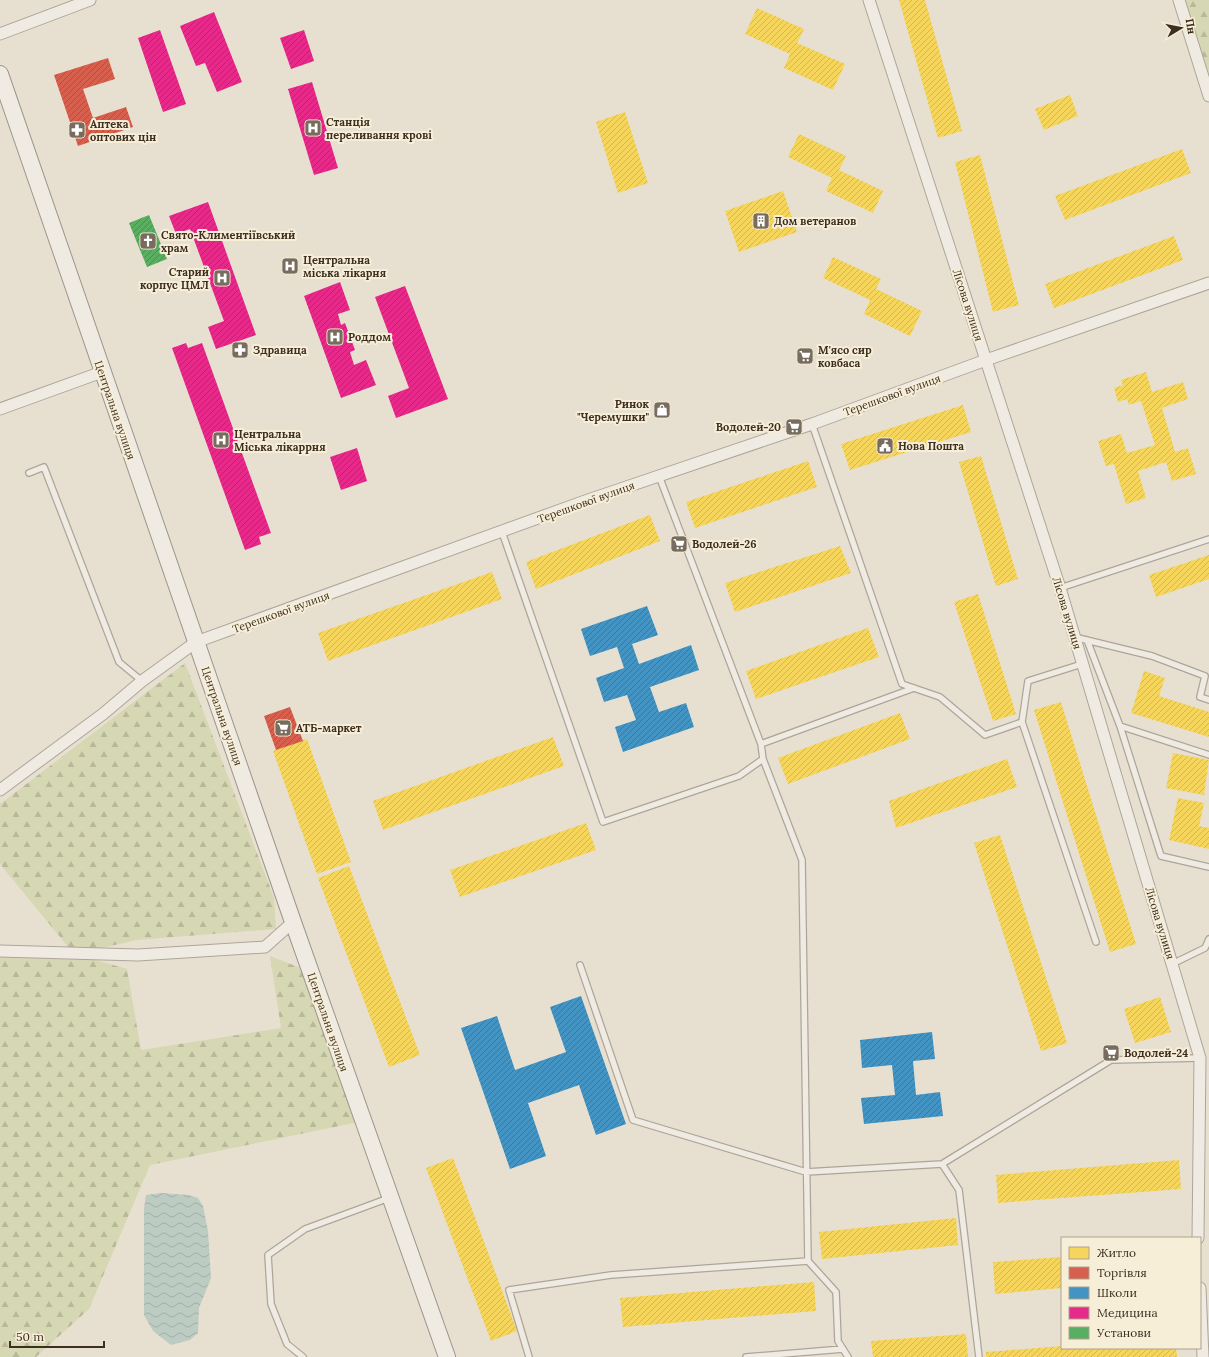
<svg xmlns="http://www.w3.org/2000/svg" width="1209" height="1357" font-family="Lora,serif">
  <defs>
    <pattern id="forest-firs" width="22" height="20" patternUnits="userSpaceOnUse"><rect width="22" height="20" fill="#d6d7b3"/><path d="M5 1l3.5 6h-7zM16 11l3.5 6h-7z" fill="#b9b99a"/></pattern>
    <pattern id="water-waves" width="16" height="10" patternUnits="userSpaceOnUse"><rect width="16" height="10" fill="#bcccc2"/><path d="M0 5q4-4 8 0t8 0" fill="none" stroke="#a2b0a6"/></pattern>
    <pattern id="homes-hatch" width="6" height="6" patternUnits="userSpaceOnUse"><rect width="6" height="6" fill="#f6d55c"/><path d="M-1 1l2-2M0 6l6-6M5 7l2-2" fill="none" stroke="#d4b750"/></pattern>
    <pattern id="shops-hatch" width="6" height="6" patternUnits="userSpaceOnUse"><rect width="6" height="6" fill="#d6604d"/><path d="M-1 1l2-2M0 6l6-6M5 7l2-2" fill="none" stroke="#af5040"/></pattern>
    <pattern id="schools-hatch" width="6" height="6" patternUnits="userSpaceOnUse"><rect width="6" height="6" fill="#4393c3"/><path d="M-1 1l2-2M0 6l6-6M5 7l2-2" fill="none" stroke="#39789e"/></pattern>
    <pattern id="health-hatch" width="6" height="6" patternUnits="userSpaceOnUse"><rect width="6" height="6" fill="#e7298a"/><path d="M-1 1l2-2M0 6l6-6M5 7l2-2" fill="none" stroke="#bc2470"/></pattern>
    <pattern id="public-hatch" width="6" height="6" patternUnits="userSpaceOnUse"><rect width="6" height="6" fill="#5aae61"/><path d="M-1 1l2-2M0 6l6-6M5 7l2-2" fill="none" stroke="#4c8e50"/></pattern>
  </defs>
  <rect width="100%" height="100%" fill="#e7e0d1"/>
  <path fill="url(#forest-firs)" d="M1179,0h30v96z
    M185,663l89,235 2,31 -139,11 -62,14 52,15 14,81 140,-22 -11,-72 36,14 53,152 -209,43 -61,144 -53,48h-36v-406l74,3 -74,-90v-60z"/>
  <path fill="url(#water-waves)" d="M161,1193l28,2 9,3 5,8 5,25 3,47 -12,30 -1,25 -8,7 -19,5 -18,-14 -9,-16v-107l2,-13z"/>
  <path fill="url(#homes-hatch)" d="M899,0h26l37,131 -24,7z
    M757,8l47,21 -7,14 48,21 -12,26 -49,-22 6,-14 -45,-20z
    M1070,95l8,21 -34,14 -9,-21z
    M625,112l23,71 -30,10 -22,-71z
    M799,134l47,22 -7,14 44,21 -10,22 -47,-22 6,-13 -44,-21z
    M1182,149l9,24 -126,47 -10,-24z
    M980,155l39,150 -26,7 -38,-150z
    M783,191l14,41 -58,20 -14,-41z
    M1174,236l9,24 -129,48 -9,-24z
    M833,257l48,22 -5,10 46,22 -12,25 -46,-22 6,-14 -47,-22z
    M1146,372l6,20 31,-10 5,17 -26,9 13,44 13,-4 8,26 -24,7 -6,-19 -28,9 8,27 -20,6 -12,-40 -8,2 -8,-25 23,-7 6,19 28,-8 -14,-44 -12,4 -2,-6 -9,3 -4,-14 9,-3 -2,-5z
    M963,405l8,27 -121,38 -9,-26z
    M981,456l37,123 -22,7 -37,-124z
    M808,461l9,26 -122,41 -9,-26z
    M650,515l10,26 -124,48 -10,-27z
    M840,546l11,27 -116,39 -10,-29z
    M1209,555v24l-53,18 -7,-22z
    M492,572l10,27 -174,62 -10,-28z
    M978,594l38,120 -23,7 -39,-119z
    M868,628l11,29 -123,42 -10,-28z
    M1144,671l21,7 -6,18 50,16v25l-78,-24z
    M1061,702l75,242 -26,8 -76,-242z
    M900,713l10,26 -122,45 -10,-26z
    M553,737l11,29 -181,64 -10,-29z
    M307,739l44,123 -34,12 -44,-123z
    M1173,753l36,7 -5,35 -38,-7z
    M1007,759l10,28 -121,41 -7,-27z
    M1178,798l26,5 -5,23 10,2v21l-40,-9z
    M586,823l10,27 -136,47 -10,-27z
    M1000,835l67,208 -26,8 -67,-208z
    M349,866l71,189 -31,12 -71,-189z
    M1160,997l11,35 -36,11 -11,-34z
    M453,1158l64,173 -26,10 -65,-173z
    M1179,1160l2,29 -183,14 -2,-28z
    M956,1218l2,27 -136,14 -3,-27z
    M1062,1257v31l-67,6 -2,-32z
    M814,1282l2,29 -193,16 -3,-29z
    M966,1334l2,23h-95l-2,-16z
    M1062,1346v2h114l1,9h-191v-5z"/>
  <path fill="url(#shops-hatch)" d="M108,58l7,21 -32,10 10,29 33,-11 7,20 -55,19 -24,-71z
    M290,707l13,34 -27,9 -12,-34z"/>
  <path fill="url(#schools-hatch)" d="M647,606l11,29 -26,9 7,20 52,-19 8,25 -49,17 9,25 27,-9 8,24 -71,25 -8,-25 21,-7 -9,-25 -23,7 -8,-24 28,-10 -7,-21 -27,9 -9,-27z
    M581,996l45,128 -30,11 -17,-50 -51,18 18,53 -36,13 -49,-141 36,-12 18,54 51,-18 -16,-45z
    M932,1032l3,27 -22,2 3,34 24,-3 3,24 -79,8 -3,-26 34,-3 -3,-30 -30,3 -2,-28z"/>
  <path fill="url(#health-hatch)" d="M214,12l28,70 -25,10 -12,-29 -9,3 -16,-40z
    M160,30l26,74 -23,8 -25,-74z
    M304,30l10,31 -23,8 -11,-31z
    M312,82l26,86 -24,7 -26,-86z
    M208,202l48,133 -40,14 -8,-22 16,-6 -34,-92 -14,5 -7,-18z
    M340,282l10,28 -12,4 3,11 4,-2 10,27 -5,2 4,13 12,-5 10,25 -35,13 -37,-102z
    M405,286l43,113 -52,19 -8,-22 21,-8 -34,-91z
    M186,343l2,5 14,-5 69,190 -12,4 2,7 -16,6 -73,-202z
    M357,448l10,33 -26,9 -11,-33z"/>
  <path fill="url(#public-hatch)" d="M149,215l18,44 -20,8 -18,-44z"/>
  <g fill="none" stroke-linecap="round" stroke-linejoin="round">
    <g stroke="#ada599" stroke-width="8">
      <path id="lane" d="M812,424l90,260 38,13 45,38 37,-13 6,-41 54,-17
        M29,473l15,-6 75,195 23,19
        M502,532l101,290 136,-46 24,-17 -2,-15 -102,-268
        M1060,588l149,-49
        M1074,637l78,19 53,20 -5,21 9,3
        M1087,640l33,86 89,29
        M1022,722l74,220
        M1120,726l41,130 48,11
        M761,744l153,-56
        M763,759l39,101 6,401 28,31 2,49 10,16
        M1172,964l33,-16 4,-9
        M580,965l53,155 173,52 136,-8 17,26 20,167
        M942,1164l169,-104 89,-2
        M303,1357l-16,-13 -16,-40 -3,-49 37,-26 84,-31
        M529,1357l-20,-67 102,-15 197,-14
        M746,1357l97,-8"/>
    </g>
    <g stroke="#ada599" stroke-width="13">
      <path id="street" d="M869,0l191,588 140,470 -2,180
        M1179,0l30,96
        M0,34l90,-34
        M0,409l102,-37
        M0,790l103,-76 39,-33 54,-39 389,-141 227,-77 174,-64 223,-77
        M0,951l138,4 127,-8 28,-25
        M1200,1288l3,69"/>
    </g>
    <g stroke="#9c958a" stroke-width="18">
      <path id="secondary" d="M0,74l293,848 154,435"/>
    </g>
    <use href="#lane" stroke="#efebe3" stroke-width="5.5"/>
    <use href="#street" stroke="#efebe3" stroke-width="11"/>
    <use href="#secondary" stroke="#efebe3" stroke-width="16"/>
  </g>
  <defs>
    <g id="hospital-square" transform="scale(0.9)"><rect x="-9" y="-9" width="18" height="18" rx="4" fill="#786c5e" stroke="#f7eed8"/><path d="M-5-5h3v3.5h4V-5h3V5h-3V1.5h-4V5h-3Z" fill="#fff"/></g>
    <g id="pharmacy-square" transform="scale(0.9)"><rect x="-9" y="-9" width="18" height="18" rx="4" fill="#786c5e" stroke="#f7eed8"/><path d="M-2-6h4v4h4v4h-4v4h-4v-4h-4v-4h4Z" fill="#fff"/></g>
    <g id="building-square" transform="scale(0.9)"><rect x="-9" y="-9" width="18" height="18" rx="4" fill="#786c5e" stroke="#f7eed8"/><path d="M-4-6H4V6H1V3H-1V6H-4ZM-2.5-4.3h1.7v1.8h-1.7ZM.8-4.3h1.7v1.8H.8ZM-2.5-1h1.7V.8h-1.7ZM.8-1h1.7V.8H.8Z" fill="#fff"/></g>
    <g id="church-square" transform="scale(0.9)"><rect x="-9" y="-9" width="18" height="18" rx="4" fill="#786c5e" stroke="#f7eed8"/><path d="M-1.2-6h2.4v3.5h3.3v2.4h-3.3V6h-2.4V-.1h-3.3v-2.4h3.3Z" fill="#fff"/></g>
    <g id="supermarket-square" transform="scale(0.9)"><rect x="-9" y="-9" width="18" height="18" rx="4" fill="#786c5e" stroke="#f7eed8"/><path d="M-6-5.5h2.5l.6 2H6L4.5 2H-2.5L-4.4-4H-6ZM-1.5 3.2a1.3 1.3 0 1 0 .1 0ZM3 3.2a1.3 1.3 0 1 0 .1 0Z" fill="#fff"/></g>
    <g id="shop-square" transform="scale(0.9)"><rect x="-9" y="-9" width="18" height="18" rx="4" fill="#786c5e" stroke="#f7eed8"/><path d="M-5-2.5h2.3a2.7 3.5 0 0 1 5.4 0H5L5.5 6h-11ZM-1.5-2.5h3a1.5 2.3 0 0 0-3 0Z" fill="#fff"/></g>
    <g id="civic-square" transform="scale(0.9)"><rect x="-9" y="-9" width="18" height="18" rx="4" fill="#786c5e" stroke="#f7eed8"/><path d="M-.6-6.5H3V-4.5H.6V-3L4-1V1h2V6H-6V1h2V-1L-.6-3ZM-1.2 2.5V6h2.4V2.5Z" fill="#fff"/></g>
  </defs>
  <g fill-rule="evenodd">
    <use href="#hospital-square" x="313" y="128"/>
    <use href="#pharmacy-square" x="77" y="130"/>
    <use href="#building-square" x="761" y="221"/>
    <use href="#church-square" x="148" y="241"/>
    <use href="#hospital-square" x="290" y="266"/>
    <use href="#hospital-square" x="222" y="278"/>
    <use href="#hospital-square" x="335" y="337"/>
    <use href="#pharmacy-square" x="240" y="350"/>
    <use href="#supermarket-square" x="805" y="356"/>
    <use href="#shop-square" x="662" y="410"/>
    <use href="#supermarket-square" x="794" y="427"/>
    <use href="#hospital-square" x="221" y="440"/>
    <use href="#civic-square" x="885" y="446"/>
    <use href="#supermarket-square" x="679" y="544"/>
    <use href="#supermarket-square" x="283" y="728"/>
    <use href="#supermarket-square" x="1111" y="1053"/>
  </g>
  <g text-anchor="middle" stroke-width="4" stroke-linejoin="round" paint-order="stroke">
    <g font-size="11" font-weight="bold" fill="#3d2e20" stroke="#f7eed8" text-anchor="start">
      <text x="326" y="126">Станція<tspan x="326" dy="13">переливання крові</tspan></text>
      <text x="90" y="128">Аптека<tspan x="90" dy="13">оптових цін</tspan></text>
      <text x="774" y="225">Дом ветеранов</text>
      <text x="161" y="239">Свято-Климентіївський<tspan x="161" dy="13">храм</tspan></text>
      <text x="303" y="264">Центральна<tspan x="303" dy="13">міська лікарня</tspan></text>
      <text x="209" y="276" text-anchor="end">Старий<tspan x="209" dy="13">корпус ЦМЛ</tspan></text>
      <text x="348" y="341">Роддом</text>
      <text x="253" y="354">Здравица</text>
      <text x="818" y="354">М'ясо сир<tspan x="818" dy="13">ковбаса</tspan></text>
      <text x="649" y="408" text-anchor="end">Ринок<tspan x="649" dy="13">"Черемушки"</tspan></text>
      <text x="781" y="431" text-anchor="end">Водолей-20</text>
      <text x="234" y="438">Центральна<tspan x="234" dy="13">Міська лікаррня</tspan></text>
      <text x="898" y="450">Нова Пошта</text>
      <text x="692" y="548">Водолей-26</text>
      <text x="296" y="732">АТБ-маркет</text>
      <text x="1124" y="1057">Водолей-24</text>
    </g>
    <g font-size="11" fill="#3d2e20" stroke="#f7eed8">
      <text transform="translate(968 305) rotate(72)" y="4">Лісова вулиця</text>
      <text transform="translate(892 395) rotate(-20)" y="4">Терешкової вулиця</text>
      <text transform="translate(115 410) rotate(71)" y="4">Центральна вулиця</text>
      <text transform="translate(586 502) rotate(-20)" y="4">Терешкової вулиця</text>
      <text transform="translate(281 612) rotate(-20)" y="4">Терешкової вулиця</text>
      <text transform="translate(1067 613) rotate(73)" y="4">Лісова вулиця</text>
      <text transform="translate(222 716) rotate(71)" y="4">Центральна вулиця</text>
      <text transform="translate(1160 923) rotate(73)" y="4">Лісова вулиця</text>
      <text transform="translate(328 1022) rotate(71)" y="4">Центральна вулиця</text>
    </g>
  </g>
  <rect x="1061" y="1237" width="140" height="112" fill="#f7eed8" stroke="#ada18e"/>
  <rect x="1069" y="1247" width="20" height="12" fill="#f6d55c" stroke="#ada18e"/>
  <text x="1097" y="1257" font-size="12" fill="#3d2e20">Житло</text>
  <rect x="1069" y="1267" width="20" height="12" fill="#d6604d" stroke="#ada18e"/>
  <text x="1097" y="1277" font-size="12" fill="#3d2e20">Торгівля</text>
  <rect x="1069" y="1287" width="20" height="12" fill="#4393c3" stroke="#ada18e"/>
  <text x="1097" y="1297" font-size="12" fill="#3d2e20">Школи</text>
  <rect x="1069" y="1307" width="20" height="12" fill="#e7298a" stroke="#ada18e"/>
  <text x="1097" y="1317" font-size="12" fill="#3d2e20">Медицина</text>
  <rect x="1069" y="1327" width="20" height="12" fill="#5aae61" stroke="#ada18e"/>
  <text x="1097" y="1337" font-size="12" fill="#3d2e20">Установи</text>
  <g transform="translate(1181 28) rotate(80)" stroke="#f7eed8" stroke-width="3" paint-order="stroke">
  <path d="M0-3L7 15L0 10L-7 15Z" fill="#3d2e20"/>
  <text y="-6" font-size="11" font-weight="bold" text-anchor="middle" fill="#3d2e20">Пн</text>
  </g>
  <path d="M10 1341v6h94v-6" fill="none" stroke="#3d2e20" stroke-width="2"/>
  <text x="16" y="1341" font-size="12" fill="#3d2e20" stroke="#f7eed8" stroke-width="3" paint-order="stroke">50 m</text>
</svg>
